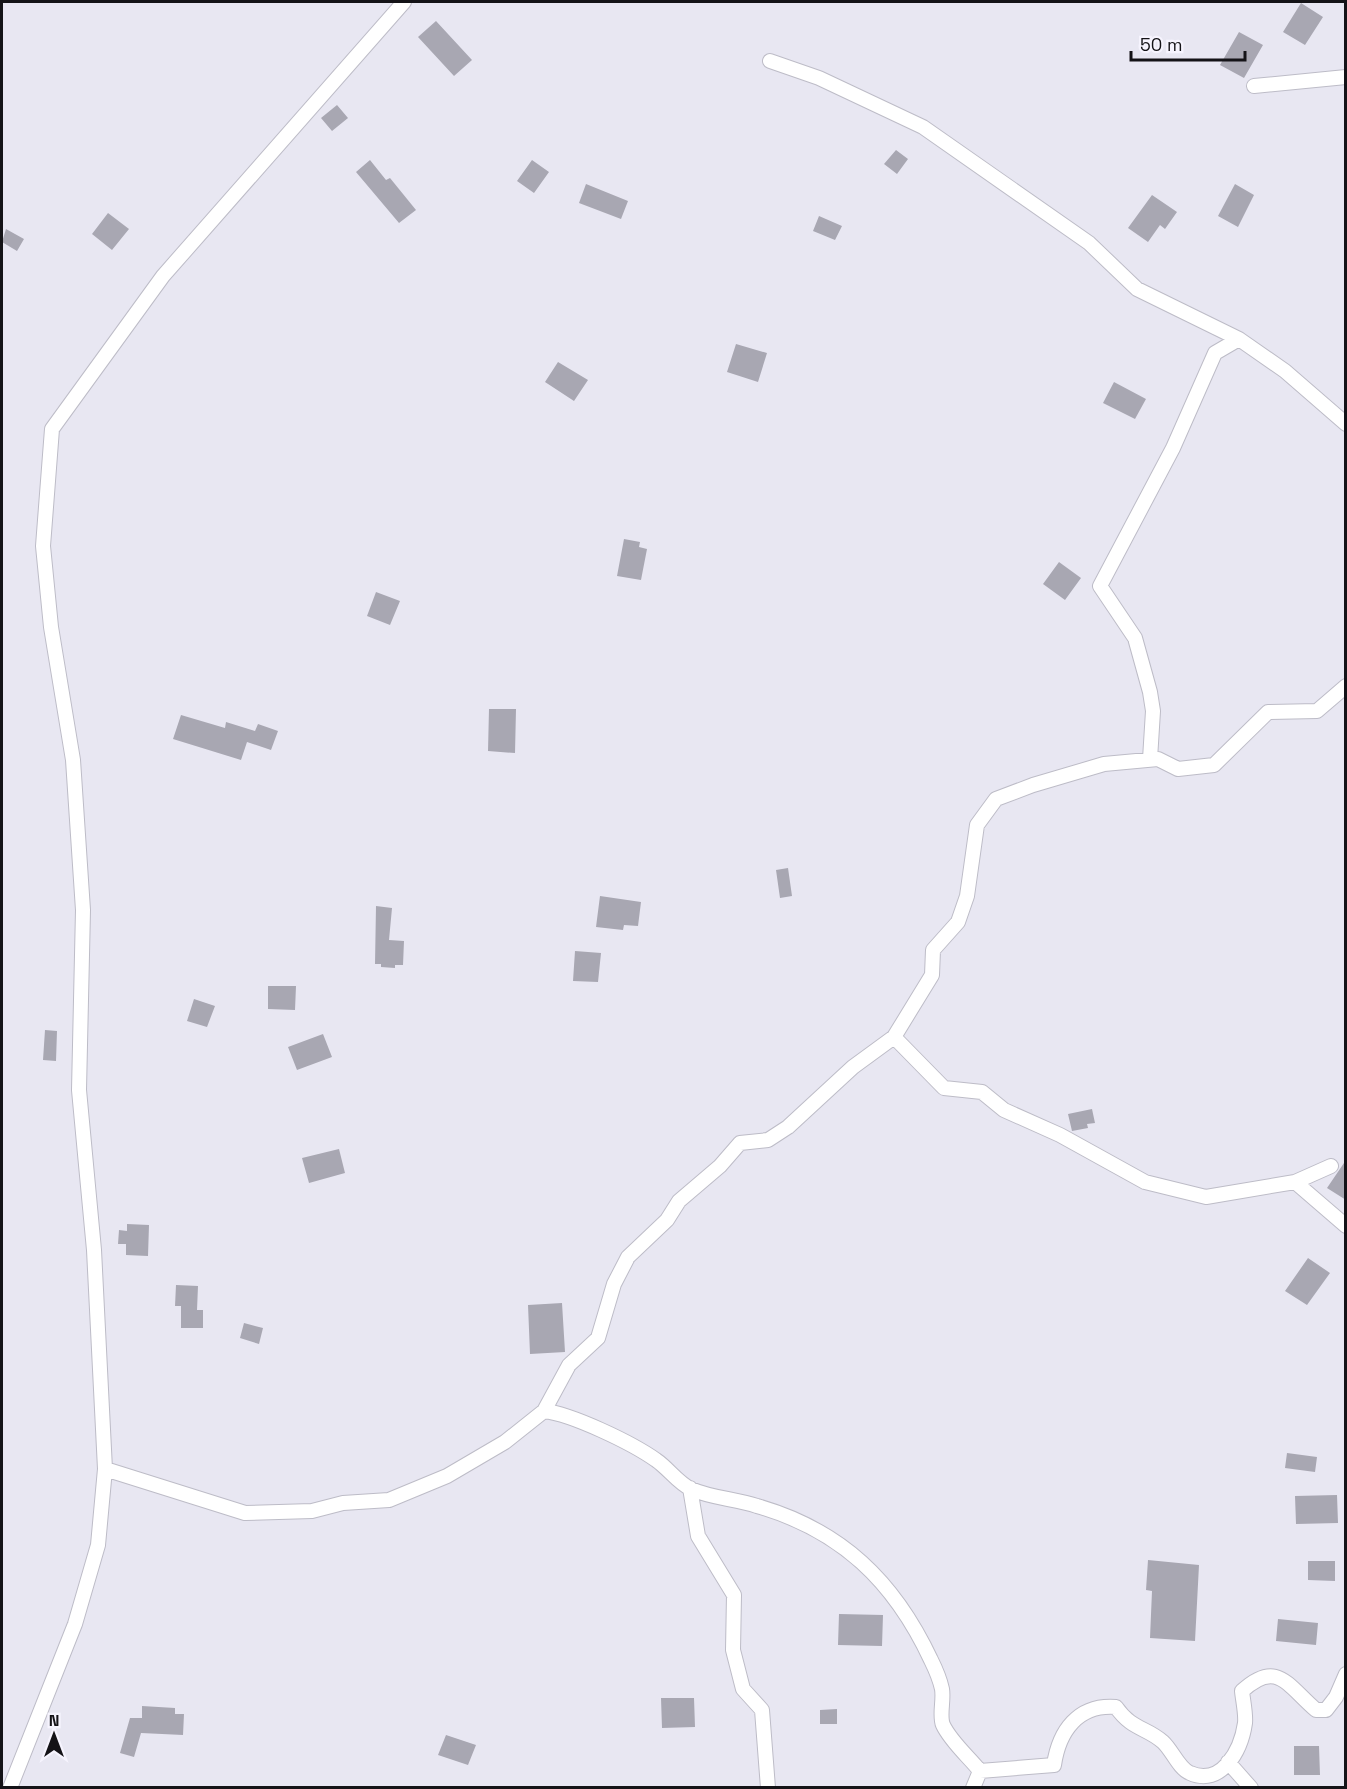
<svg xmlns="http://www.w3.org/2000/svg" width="1347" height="1789" font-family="'Space Grotesk',sans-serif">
  <rect width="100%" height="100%" fill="#e8e7f2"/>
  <path fill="#a8a7b2" d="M1301,3l22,14 -18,28 -22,-13z
    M436,21l36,39 -18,16 -36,-39z
    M1239,32l24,13 -19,33 -24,-13z
    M337,105l11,13 -16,13 -11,-13z
    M896,150l12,9 -11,15 -13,-10z
    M370,160l16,20 4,-2 26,32 -17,13 -43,-51z
    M532,160l17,12 -15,21 -17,-12z
    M586,184l42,17 -7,18 -42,-16z
    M1235,184l19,11 -16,32 -20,-11z
    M1152,195l25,17 -12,17 -5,-4 -12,17 -20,-14z
    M108,213l21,16 -17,21 -20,-16z
    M819,216l23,10 -7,14 -22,-9z
    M6,229l18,10 -7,12 -15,-9z
    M736,344l31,9 -9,29 -31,-10z
    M558,362l30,18 -14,21 -29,-19z
    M1114,382l32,17 -11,20 -32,-16z
    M624,539l16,3 -1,5 8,2 -6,31 -24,-4z
    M1059,562l22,16 -16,22 -22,-16z
    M376,592l24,9 -10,24 -23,-9z
    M489,709h27l-1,44 -27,-2z
    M181,715l44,13 1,-6 29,9 3,-7 20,7 -7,19 -24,-8 -6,18 -68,-21z
    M788,868l4,28 -12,2 -4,-28z
    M600,896l41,6 -3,24 -14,-1 -1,5 -27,-3z
    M376,906l16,2 -3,32 15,1 -1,24h-8v3l-14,-1v-3h-6z
    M575,951l26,2 -3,29 -25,-1z
    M268,986h28l-1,24 -27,-1z
    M194,999l21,7 -8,21 -20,-6z
    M45,1030l12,1 -1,30 -13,-1z
    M323,1034l9,23 -35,13 -9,-23z
    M1092,1109l3,14 -8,1 1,4 -16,3 -4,-17z
    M339,1149l6,24 -36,10 -7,-25z
    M1346,1160v40l-19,-12z
    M127,1224l22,1 -1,31 -22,-1v-11h-8l1,-14 8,1z
    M1308,1258l22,15 -23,32 -22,-14z
    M176,1285l22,1 -1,24h6v18h-22v-22h-6z
    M562,1303l3,49 -35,2 -2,-49z
    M244,1323l19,5 -4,16 -19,-6z
    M1287,1453l30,4 -2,15 -30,-4z
    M1337,1495l1,28 -42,1 -1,-28z
    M1148,1560l51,5 -4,76 -45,-3 2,-47 -6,-1z
    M1308,1561h27v20l-27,-1z
    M839,1614l44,1 -1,31 -44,-1z
    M1278,1619l40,4 -2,22 -40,-4z
    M661,1698h33l1,29 -33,1z
    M142,1706l33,2v6h9l-1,21 -42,-2 -7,24 -14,-4 10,-35h12z
    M837,1709v15h-17v-14z
    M446,1735l30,10 -8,20 -30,-10z
    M1294,1746h25l1,29h-26z"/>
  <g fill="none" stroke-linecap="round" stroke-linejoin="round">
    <g stroke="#bdbcc7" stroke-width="16">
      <path id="street" d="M770,61l49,17 104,49 166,116 48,46 102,50 46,32 61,53
        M1254,86l92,-9
        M1150,759l3,-48 -3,-19 -15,-54 -35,-52 73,-138 42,-95 24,-14
        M894,1037l50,51 38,4 22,18 56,25 85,47 61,15 89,-15 36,-16
        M1295,1182l51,44
        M544,1411l25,-46 29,-27 16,-54 14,-27 39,-37 12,-19 41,-35 20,-23 28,-3 20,-13 65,-60 41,-30 38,-62 1,-25 25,-28 9,-26 10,-71 19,-26 37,-14 71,-21 54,-5 20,10 36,-4 54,-53 49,-1 29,-25
        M105,1469l140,44 67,-2 31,-8 46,-3 58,-24 58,-34 39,-31c28,3 88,32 112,49 12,8 22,23 35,29 20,9 45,10 66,17 84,24 137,75 174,154 4,8 9,20 11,29 2,11 -3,27 1,36 8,17 26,32 37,46l74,-6c5,-34 24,-61 62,-58 16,23 30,20 47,35 9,8 16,27 27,31 31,14 51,-22 55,-50 1,-9 -2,-22 -3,-32 35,-32 45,-6 74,19h10l10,-13 10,-23
        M690,1488l8,48 36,59 -1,55 10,39 19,21 6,78
        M1228,1762l23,26
        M10,1788l65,-164 23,-79 7,-76 -11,-219 -15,-160 4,-180 -10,-150 -22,-133 -8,-81 9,-117 111,-153 241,-274
        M973,1788l7,-17"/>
    </g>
    <use href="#street" stroke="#fff" stroke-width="14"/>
  </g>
  <rect width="1347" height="1789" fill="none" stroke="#141317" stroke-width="6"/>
  <g transform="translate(54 1735)" stroke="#f6f4fe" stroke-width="4.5" paint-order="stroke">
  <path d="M0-4.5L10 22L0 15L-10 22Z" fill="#141317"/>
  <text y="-9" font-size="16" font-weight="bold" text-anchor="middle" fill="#141317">N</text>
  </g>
  <path d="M1131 51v9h114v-9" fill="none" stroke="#141317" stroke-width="3"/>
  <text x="1140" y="51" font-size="18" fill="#141317" stroke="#f6f4fe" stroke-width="4.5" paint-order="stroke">50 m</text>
</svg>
